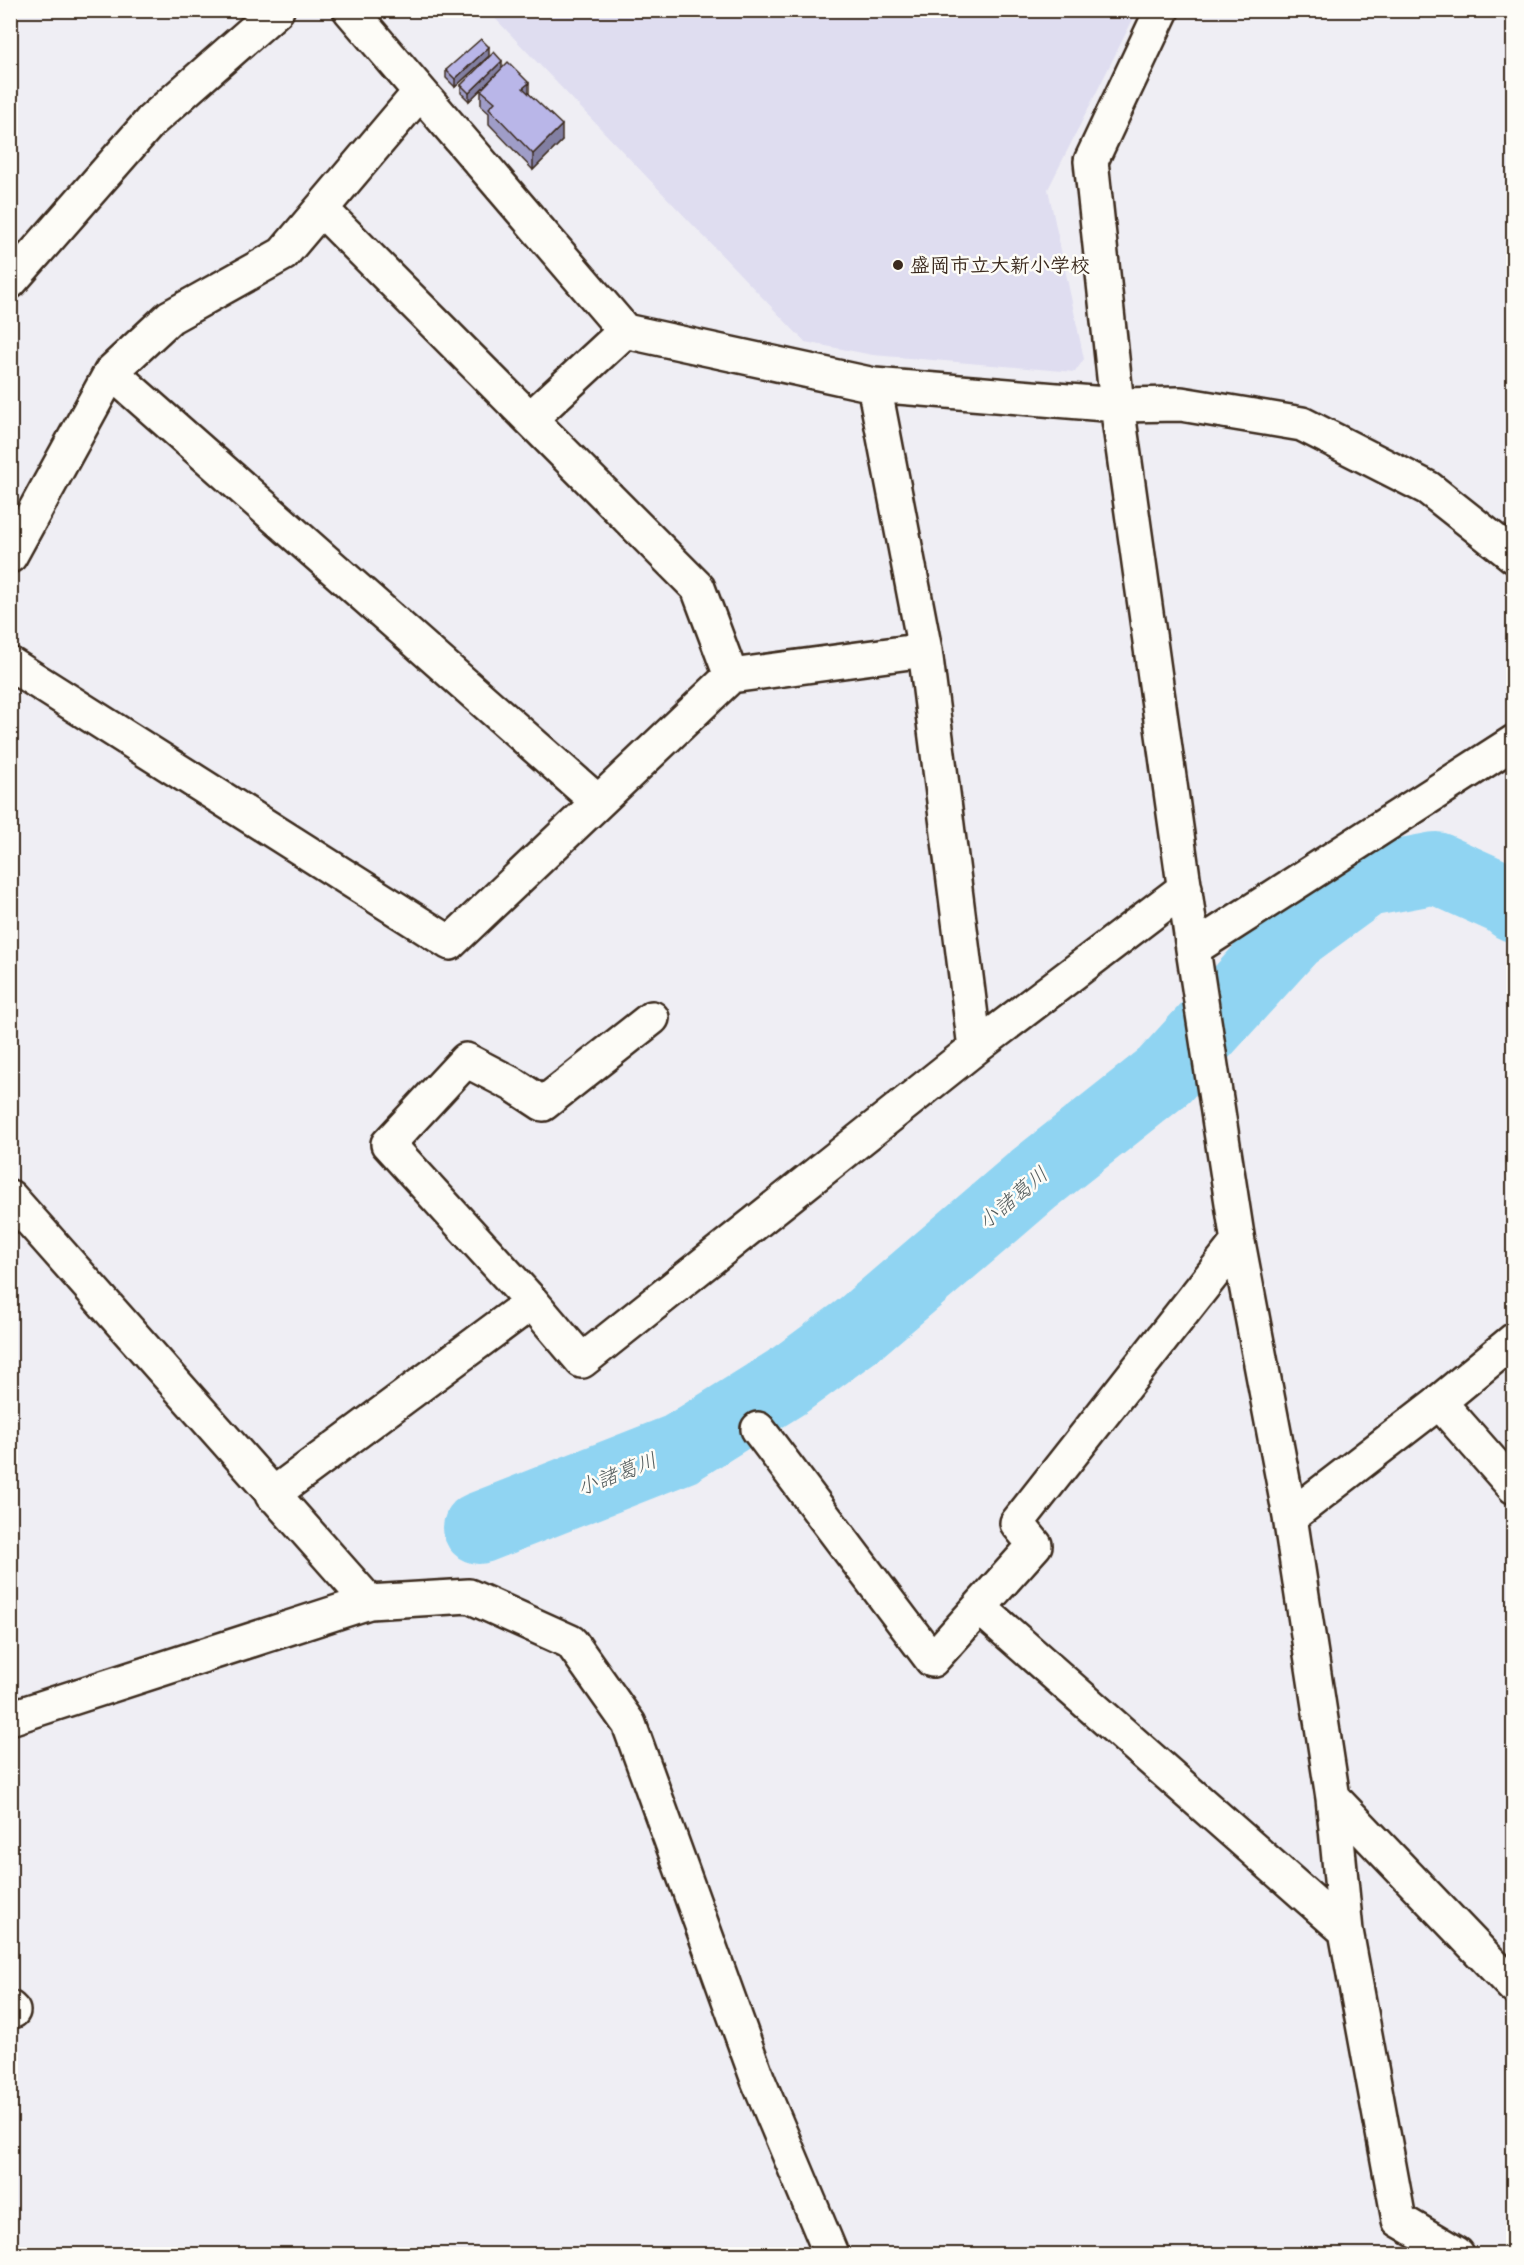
<svg xmlns="http://www.w3.org/2000/svg" width="1524" height="2265" font-family="'Comic Neue','Klee One',sans-serif">
  <rect width="100%" height="100%" fill="#efeef4"/>
  <filter id="ink" filterUnits="userSpaceOnUse"><feTurbulence type="fractalNoise" baseFrequency=".0167" numOctaves="2"/><feDisplacementMap in="SourceGraphic" scale="12" xChannelSelector="R" yChannelSelector="G"/><feConvolveMatrix kernelMatrix="1 2 1 2 8 2 1 2 1" color-interpolation-filters="sRGB"/></filter>
  <g filter="url(#ink)">
    <path fill="#dfddf0" d="M488,11h649l-89,178 36,170 -9,13 -202,-17 -68,-13z"/>
    <g fill="none" stroke-linecap="round" stroke-linejoin="round">
      <path stroke="#90d4f2" stroke-width="72" d="M479,1528l201,-79 107,-67 71,-52 176,-151 130,-103 127,-140 75,-55 70,-13 71,32 7,6"/>
      <g stroke="#3b2a1e" stroke-width="38">
        <path id="minor" d="M350,10l275,321 249,54 243,20 64,-1 121,20 126,64 86,68
          M1162,10l-71,151 26,244 76,544 45,293 52,275 43,281 13,133 53,289 58,34
          M321,209l377,379 33,88
          M10,282l141,-161 126,-111
          M111,372l487,430
          M874,385l51,265 50,398
          M530,419l95,-88
          M10,556l101,-184 59,-55 113,-63 137,-162
          M10,664l440,279 281,-267 194,-26
          M1193,949l321,-207
          M10,1197l359,405
          M532,1302l50,59 393,-313 210,-160
          M1439,1402l75,85
          M758,1429l174,231 103,-115 -18,-22 221,-281
          M272,1495l260,-193 -144,-158 78,-84 48,25 29,19 109,-86
          M1290,1517l149,-115 75,-62
          M980,1608l366,323
          M1333,1798l181,189
          M10,2008l3,3"/>
      </g>
      <g stroke="#3b2a1e" stroke-width="38">
        <path id="tertiary" d="M10,1718l359,-116 100,-6 102,46 58,82 129,356 73,174"/>
      </g>
      <use href="#minor" stroke="#fdfcf7" stroke-width="33"/>
      <use href="#tertiary" stroke="#fdfcf7" stroke-width="33"/>
    </g>
    <path fill="#9f9dc8" stroke="#3b2a1e" stroke-width="1.5" d="M489,56l-34,31 -9,-9v-8z
      M502,68l27,26 33,47 -29,29 -44,-46v-11l-8,-7v-17l-12,12 -8,-8v-8z"/>
    <path fill="#827fa2" stroke="#3b2a1e" stroke-width="1.5" d="M489,47v9l-34,31v-8z
      M502,61v8l-33,32v-8z
      M529,83v16l-6,-11z
      M562,125v16l-29,29v-16z"/>
    <path fill="#b9b6e8" stroke="#3b2a1e" stroke-width="1.5" d="M481,39l8,8 -34,32 -9,-9z
      M494,52l8,9 -33,32 -8,-8z
      M508,62l21,21 -6,5 39,37 -29,29 -44,-46 6,-6 -14,-12z"/>
  </g>
  <circle fill="#3b2a1e" stroke="#fdfcf7" stroke-width="2" cx="898" cy="265" r="6"/>
  <g text-anchor="middle" stroke-width="5" stroke-linejoin="round" paint-order="stroke">
    <g font-size="20" font-weight="bold" fill="#3b2a1e" stroke="#fdfcf7" text-anchor="start">
      <text x="910" y="272">盛岡市立大新小学校</text>
    </g>
    <g font-size="21" font-style="italic" fill="#545d5e" stroke="#fdfcf7">
      <text transform="translate(1013 1198) rotate(-40)" y="7">小諸葛川</text>
      <text transform="translate(617 1474) rotate(-21)" y="7">小諸葛川</text>
    </g>
  </g>
  <rect width="1524" height="2265" fill="none" stroke="#fdfcf7" stroke-width="36"/>
  <rect x="18" y="18" width="1488" height="2229" fill="none" stroke="#3b2a1e" stroke-width="2" filter="url(#ink)"/>
</svg>
